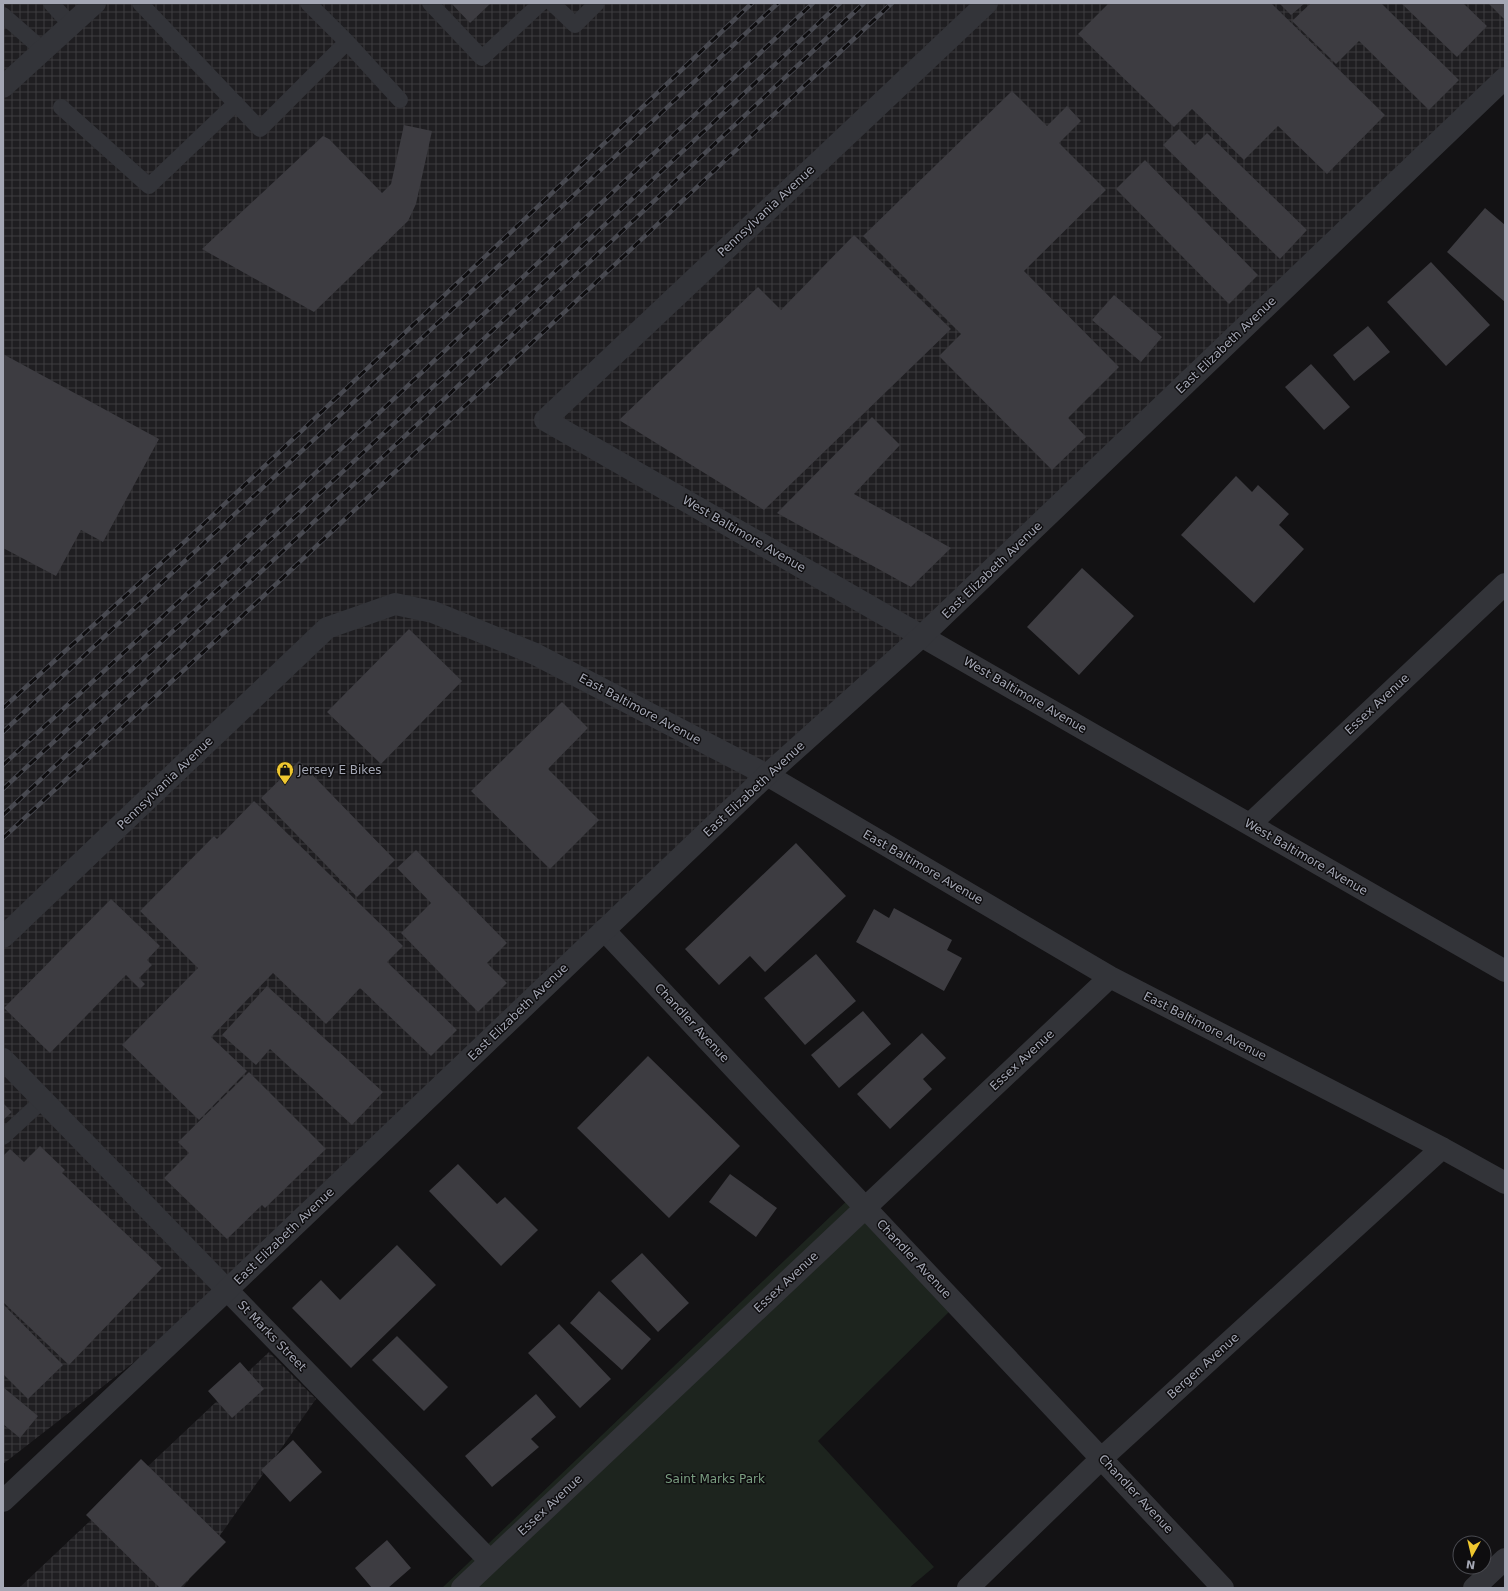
<svg xmlns="http://www.w3.org/2000/svg" width="1508" height="1591" font-family="'DejaVu Sans',sans-serif">
  <defs>
    <pattern id="industrial-grid" width="8" height="8" patternUnits="userSpaceOnUse"><rect width="8" height="8" fill="#1f1e21"/><path d="M0 4h8M4 0v8" fill="none" stroke="#3d3c3f"/></pattern>
  </defs>
  <rect width="100%" height="100%" fill="#131214"/>
  <path fill="url(#industrial-grid)" d="M3,3h1502v73l-1278,1214 -224,174z
    M269,1352l47,47 -133,189h-164z"/>
  <path fill="#1d241e" d="M854,1194l101,112 -137,135 116,126 -25,21h-467z"/>
  <path fill="#3d3c41" d="M451,3h40l-21,20z
    M1109,3h162l114,112 -58,59 -49,-48 -34,34 -52,-51 -18,18 -96,-93z
    M1279,3h26l-14,12z
    M1311,3h70l78,77 -30,30 -70,-69 -23,23 -44,-43z
    M1401,3h62l24,23 -30,31z
    M1488,3h17v17z
    M1012,91l35,35 20,-20 14,15 -22,22 47,47 -82,81 95,96 -51,51 18,19 -34,33 -113,-114 22,-22 -98,-98z
    M404,125l28,6 -16,73 -8,17 -94,91 -112,-63 121,-113 6,3 53,54 9,-9z
    M1179,129l16,16 12,-12 100,97 -27,29 -117,-114z
    M1145,160l113,115 -29,29 -113,-115z
    M1485,208l20,17v77l-58,-50z
    M854,235l97,94 -187,181 -145,-90 139,-133 23,23z
    M1431,262l59,63 -44,41 -59,-64z
    M1114,295l48,42 -21,25 -49,-42z
    M1368,326l22,26 -36,29 -21,-26z
    M3,354l156,85 -56,103 -22,-12 -25,46 -53,-28z
    M1311,364l39,43 -26,23 -39,-43z
    M872,417l28,28 -46,49 97,54 -40,39 -134,-74z
    M1236,476l16,16 6,-7 31,29 -10,11 25,24 -50,54 -73,-68z
    M1082,568l52,48 -55,59 -52,-48z
    M409,629l53,52 -81,83 -54,-52z
    M562,702l26,26 -40,41 51,51 -49,49 -79,-78z
    M299,761l96,99 -38,37 -96,-99z
    M254,801l149,145 -16,16 70,68 -26,26 -71,-68 -34,36 -53,-51 -62,64 36,34 -48,49 -77,-75 76,-77 -58,-57 74,-75 3,3z
    M796,843l50,53 -81,76 -15,-16 -31,29 -34,-36z
    M416,850l91,93 -20,20 20,20 -29,29 -77,-79 30,-30 -34,-35z
    M111,899l49,47 -13,14 5,5 -13,13 6,6 -5,5 -14,-14 -76,78 -46,-45z
    M894,908l58,32 -5,10 15,8 -18,33 -88,-49 18,-33 15,9z
    M816,954l40,47 -51,44 -41,-47z
    M267,986l116,106 -31,33 -82,-76 -14,16 -34,-30z
    M863,1011l28,33 -52,44 -28,-33z
    M922,1033l24,25 -23,21 9,10 -42,40 -33,-35z
    M648,1056l92,90 -71,72 -92,-90z
    M249,1072l77,77 -61,59 -3,-3 -35,34 -63,-61 25,-25 -11,-11z
    M3,1103l9,9 -9,8z
    M40,1146l25,24 -3,3 100,95 -93,97 -66,-63v-146l7,-7 14,13z
    M458,1164l39,40 8,-7 33,33 -37,36 -72,-75z
    M730,1174l47,34 -21,29 -47,-35z
    M397,1245l39,40 -85,83 -59,-60 29,-28 19,20z
    M642,1253l47,50 -31,29 -47,-51z
    M599,1291l52,48 -29,31 -52,-47z
    M3,1304l60,61 -35,34 -25,-25z
    M559,1324l52,55 -31,29 -52,-55z
    M397,1336l51,51 -24,24 -52,-51z
    M240,1362l24,27 -32,29 -24,-27z
    M3,1387l35,29 -18,22 -17,-14z
    M536,1394l20,23 -25,22 8,8 -47,40 -27,-31z
    M293,1440l29,32 -32,30 -29,-32z
    M141,1459l85,83 -46,46h-20l-74,-73z
    M387,1540l24,28 -23,20h-16l-17,-20z"/>
  <g fill="none" stroke-linecap="round" stroke-linejoin="round">
    <path stroke="#333439" stroke-width="16" d="M51,3l20,22
      M140,3l120,126 87,-87 53,58
      M308,3l39,39
      M430,3l52,55 59,-55
      M552,3l23,22 22,-22
      M3,15l40,35
      M61,107l88,79 87,-83
      M3,1137l40,-37"/>
    <path stroke="#333439" stroke-width="22" d="M987,3l-442,417 960,551
      M1250,824l255,-240
      M604,930l619,658
      M3,937l324,-309 68,-24 38,8 102,42 232,121 343,202 332,171 63,35
      M3,1059l487,502
      M462,1588l648,-611
      M968,1588l134,-130 340,-310
      M1474,1588l31,-29"/>
    <path stroke="#333439" stroke-width="22" d="M3,87l92,-84
      M3,1501l224,-211 540,-515 155,-139 583,-558"/>
    <g stroke="#484950" stroke-width="4.5">
      <path id="rail" d="M3,708l190,-174 559,-531
        M3,732l775,-729
        M3,765l215,-200 595,-562
        M3,789l227,-211 610,-575
        M3,815l861,-812
        M3,838l252,-234 637,-601"/>
    </g>
    <use href="#rail" stroke="#0e0d0f" stroke-width="3" stroke-dasharray="9" stroke-linecap="butt"/>
  </g>
  <defs>
    <g id="shop-pin" transform="scale(0.9)"><path d="M0 17L-7.5 6A9.5 9.5 0 1 1 7.5 6Z" fill="#efc72f" stroke="#0e0d0f"/><path d="M-5-2.5h2.3a2.7 3.5 0 0 1 5.4 0H5L5.5 6h-11ZM-1.5-2.5h3a1.5 2.3 0 0 0-3 0Z" fill="#111"/></g>
  </defs>
  <g fill-rule="evenodd">
    <use href="#shop-pin" x="285" y="770"/>
  </g>
  <g text-anchor="middle" stroke-width="3" stroke-linejoin="round" paint-order="stroke">
    <g font-size="12" fill="#a4a7b4" stroke="#0e0d0f">
      <text transform="translate(766 211) rotate(-43)" y="4">Pennsylvania Avenue</text>
      <text transform="translate(1226 345) rotate(-44)" y="4">East Elizabeth Avenue</text>
      <text transform="translate(744 534) rotate(30)" y="4">West Baltimore Avenue</text>
      <text transform="translate(992 570) rotate(-44)" y="4">East Elizabeth Avenue</text>
      <text transform="translate(1025 695) rotate(30)" y="4">West Baltimore Avenue</text>
      <text transform="translate(1377 704) rotate(-43)" y="4">Essex Avenue</text>
      <text transform="translate(640 709) rotate(28)" y="4">East Baltimore Avenue</text>
      <text transform="translate(165 783) rotate(-44)" y="4">Pennsylvania Avenue</text>
      <text transform="translate(754 789) rotate(-43)" y="4">East Elizabeth Avenue</text>
      <text transform="translate(1306 857) rotate(30)" y="4">West Baltimore Avenue</text>
      <text transform="translate(923 867) rotate(30)" y="4">East Baltimore Avenue</text>
      <text transform="translate(518 1012) rotate(-44)" y="4">East Elizabeth Avenue</text>
      <text transform="translate(692 1023) rotate(47)" y="4">Chandler Avenue</text>
      <text transform="translate(1205 1026) rotate(27)" y="4">East Baltimore Avenue</text>
      <text transform="translate(1022 1060) rotate(-43)" y="4">Essex Avenue</text>
      <text transform="translate(284 1236) rotate(-44)" y="4">East Elizabeth Avenue</text>
      <text transform="translate(914 1259) rotate(47)" y="4">Chandler Avenue</text>
      <text transform="translate(786 1282) rotate(-43)" y="4">Essex Avenue</text>
      <text transform="translate(272 1336) rotate(46)" y="4">St Marks Street</text>
      <text transform="translate(1203 1366) rotate(-42)" y="4">Bergen Avenue</text>
      <text transform="translate(1136 1494) rotate(47)" y="4">Chandler Avenue</text>
      <text transform="translate(550 1505) rotate(-43)" y="4">Essex Avenue</text>
    </g>
    <g font-size="12" fill="#a4a7b4" stroke="#0e0d0f" text-anchor="start">
      <text x="298" y="774">Jersey E Bikes</text>
    </g>
    <g font-size="12" fill="#7b9f82" stroke="#0e0d0f">
      <text x="715" y="1483">Saint Marks Park</text>
    </g>
  </g>
  <rect width="1508" height="1591" fill="none" stroke="#a4a7b4" stroke-width="8"/>
  <g transform="translate(1472 1555) rotate(188)"><circle r="19" fill="#0e0d0f" stroke="#4a4b51"/>
  <path d="M0-3L7 15L0 10L-7 15Z" fill="#efc72f"/>
  <text y="-6" font-size="11" font-weight="bold" text-anchor="middle" fill="#a4a7b4">N</text>
  </g>
</svg>
